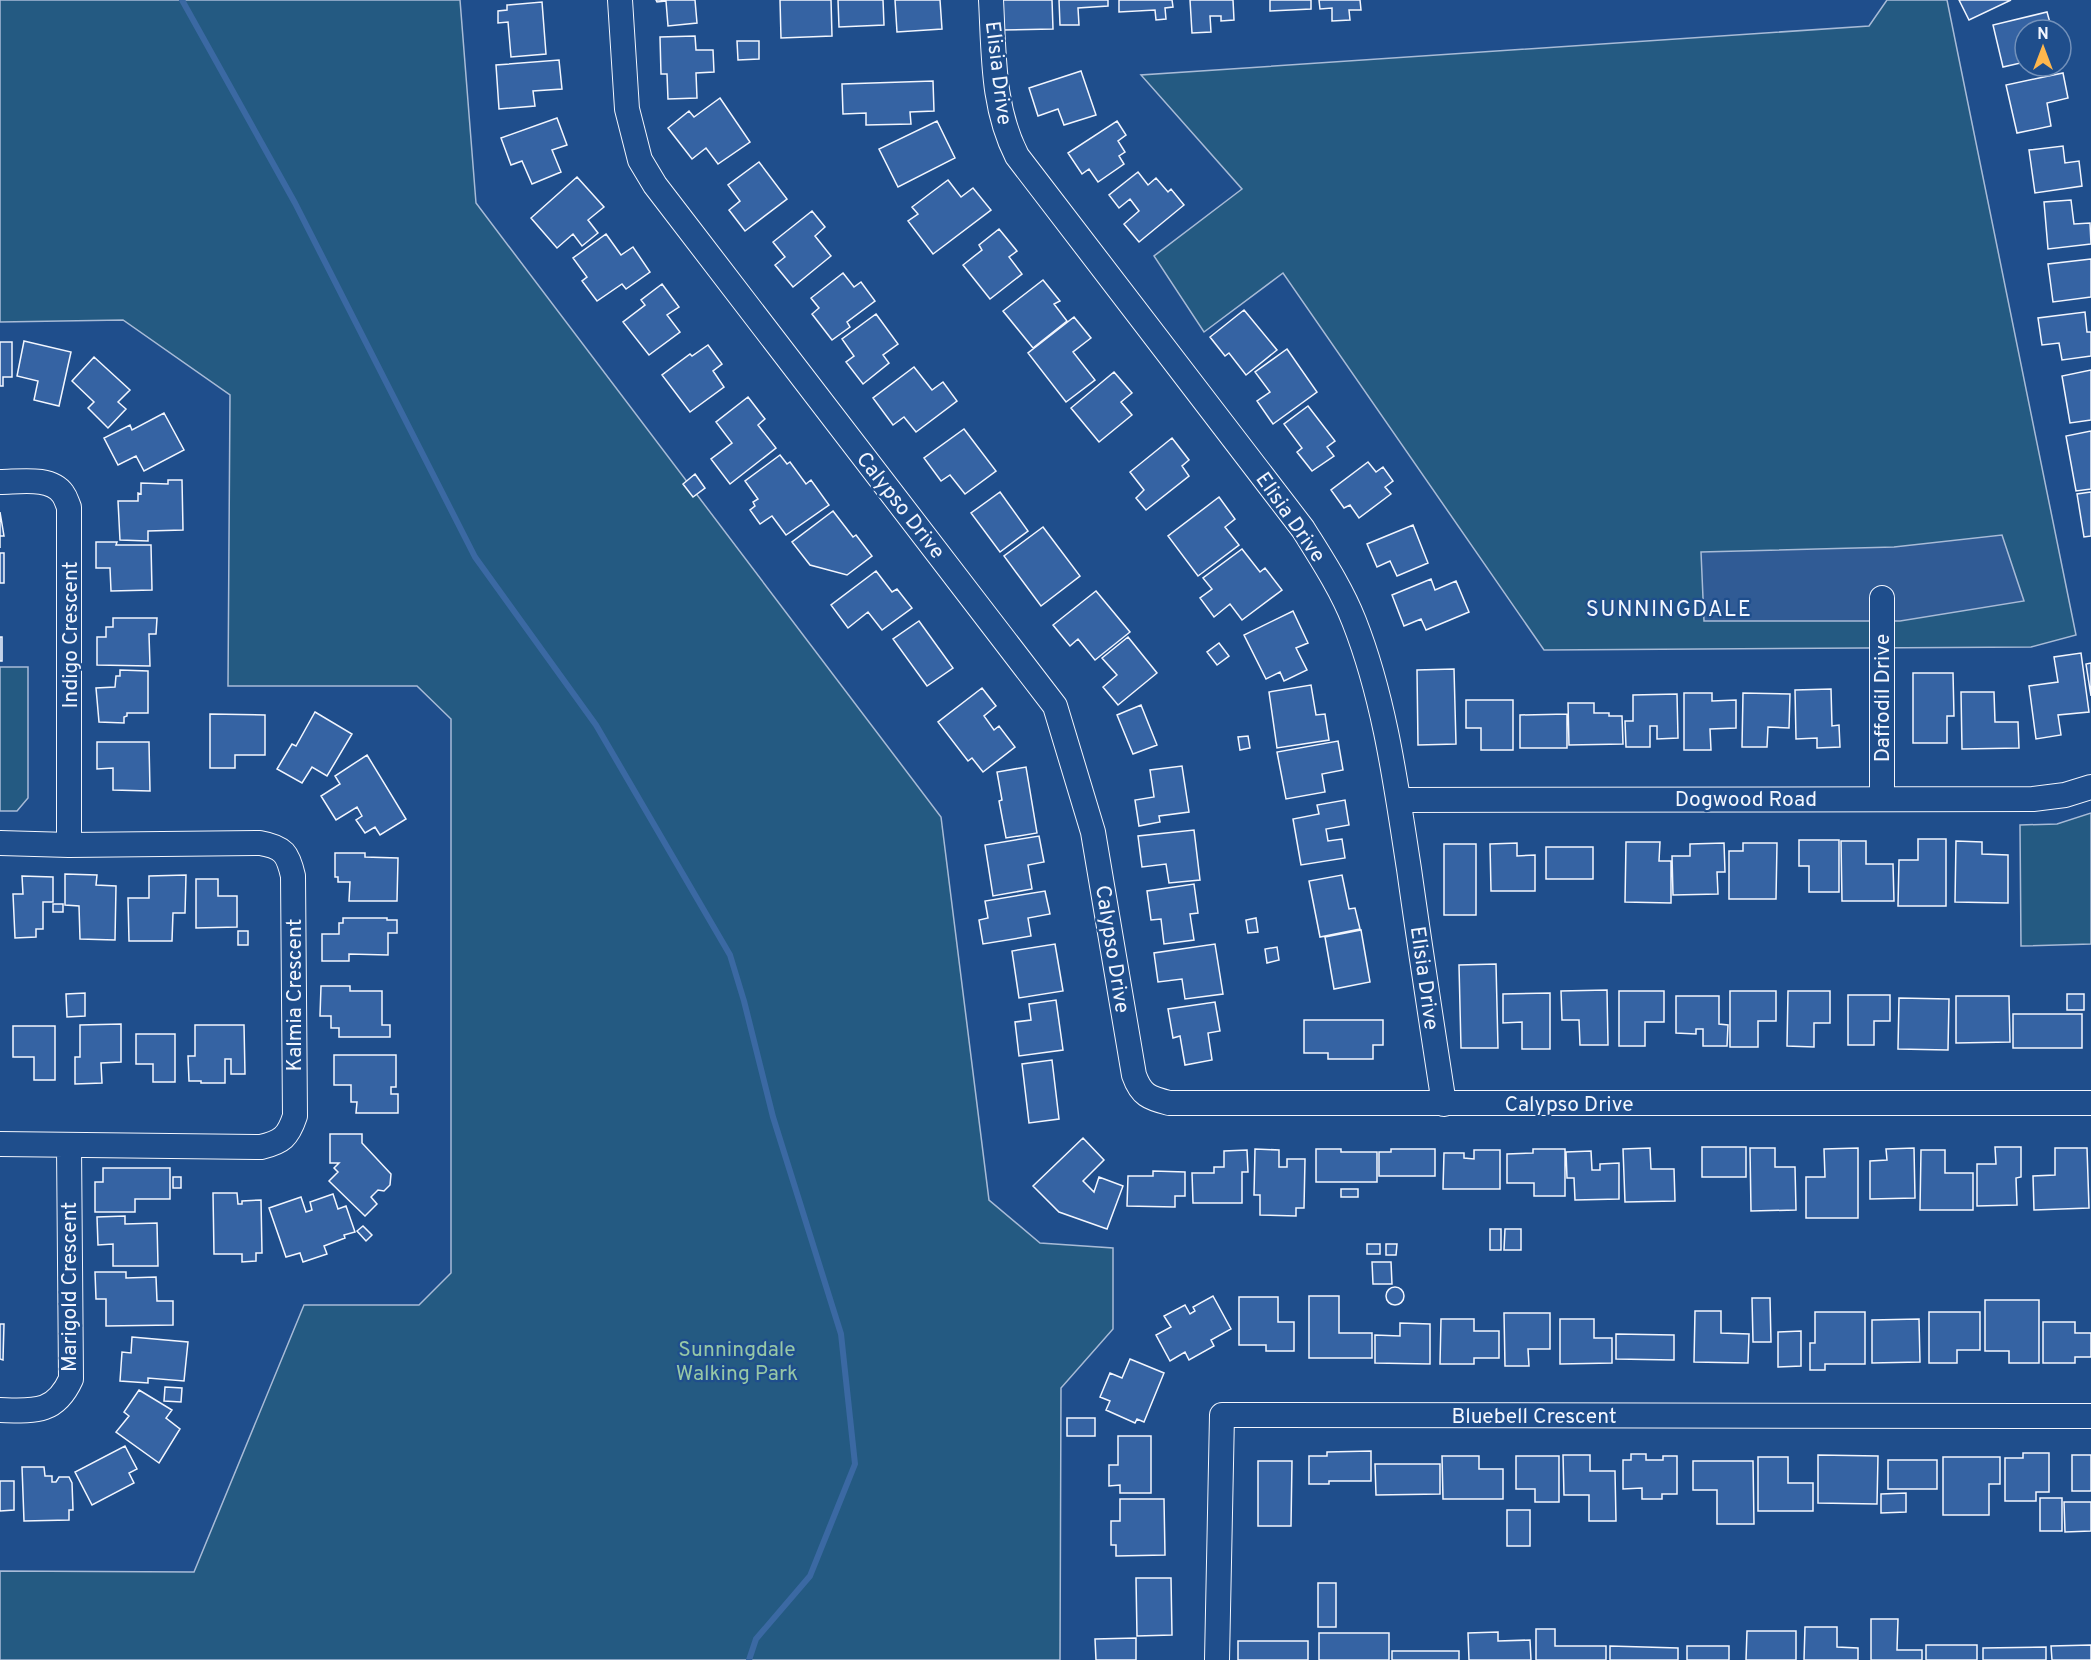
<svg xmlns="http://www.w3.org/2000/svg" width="2091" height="1660" font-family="Overpass,sans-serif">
  <rect width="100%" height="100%" fill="#1f4e8c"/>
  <path fill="#245a82" stroke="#a8bbd7" stroke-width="1.5" d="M0,0h460l16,203 465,614 48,383 51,43 73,5v81l-52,59 -1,272h-1060v-89l194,1 110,-267h115l32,-32v-554l-34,-33h-189l2,-291 -107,-75 -123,2z
    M1887,0h60l129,635 -45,12 -487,3 -261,-377 -79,59 -50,-76 88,-67 -101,-114 728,-49z
    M0,667h28v131l-11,13h-17z
    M2091,813v131l-70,2 -1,-121 37,-1z"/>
  <path fill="#305b95" stroke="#a8bbd7" stroke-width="1.5" d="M2002,535l22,66 -124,20h-196l-3,-69 193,-5z"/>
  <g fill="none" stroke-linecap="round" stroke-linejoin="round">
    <path stroke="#3b69a3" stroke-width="6" d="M182,0l113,203 180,354 121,168 134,230 14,46 29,116 68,217 14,130 -45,112 -54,63 -7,21"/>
  </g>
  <path fill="#3563a3" stroke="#f2f6ff" stroke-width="1.5" d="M656,0h39l2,23 -29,3 -2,-25 -9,1z
    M780,0h51l1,36 -51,2z
    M838,0h45l1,25 -45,2z
    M895,0h45l2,29 -45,3z
    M1002,0h50l1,29 -51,1z
    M1059,0h49v6l-30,2 1,17h-19z
    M1119,0h53l1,7 -8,1 1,11 -10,1 -1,-10 -36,2z
    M1190,0h43l1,20 -13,1v-5h-11l1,16 -19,1z
    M1270,0h41v9l-41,2z
    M1319,0h41l1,10h-12l1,10 -18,1v-13l-12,1z
    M1959,0h52l-42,20z
    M542,2l4,52 -35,3 -3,-35 -10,1v-12l9,-1v-5z
    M2047,12l5,18h-27v32l-22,5 -10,-42z
    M695,36l1,14h17l1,22 -18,1 1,25 -29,1 -1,-25h-6l-1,-37z
    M737,41h22v18l-21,1z
    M559,60l3,29 -29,2 2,15 -36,3 -3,-44z
    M1081,71l15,44 -32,10 -6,-16 -20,7 -9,-28z
    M2063,73l5,25 -21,5 4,23 -34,7 -11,-48z
    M933,81l1,30 -24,1 1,12 -45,1v-12l-23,1 -1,-30z
    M720,98l30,44 -32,22 -12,-16 -14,11 -24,-31 21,-17 5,6z
    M557,118l10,27 -15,5 9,22 -29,12 -10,-23 -11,4 -10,-27z
    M937,121l18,37 -57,29 -19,-38z
    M1117,121l9,14 -8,6 7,11 -6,4 5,8 -26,18 -9,-13 -7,5 -14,-21z
    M2063,146l2,17 14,-2 3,25 -47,7 -6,-43z
    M759,162l28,37 -42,32 -16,-21 11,-9 -12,-16z
    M1138,172l10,13 8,-7 12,14 3,-3 13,16 -45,37 -15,-18 15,-13 -9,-12 -11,9 -10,-13z
    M577,177l27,30 -16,13 10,13 -16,13 -9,-12 -16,14 -26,-30z
    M948,180l13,17 12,-9 18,22 -58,44 -25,-33 10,-7 -6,-7z
    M2071,200l3,24 16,-1 1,21 -43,5 -4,-47z
    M812,211l13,16 -10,9 16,20 -38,31 -18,-22 10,-8 -12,-15z
    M999,229l18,22 -8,6 13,17 -32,25 -27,-34 19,-15 -3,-5z
    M606,234l15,21 12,-8 17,25 -24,17 -4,-5 -25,17 -15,-20 5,-4 -14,-19z
    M2091,259v38l-38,5 -5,-38z
    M843,273l11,14 7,-5 14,19 -28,21 3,5 -18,13 -20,-26 7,-6 -8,-10z
    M1043,280l17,21 -6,3 13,17 -34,27 -30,-37z
    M662,284l17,23 -12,8 13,17 -31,23 -26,-33 22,-17 -4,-5z
    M1244,310l33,40 -31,25 -17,-22 -4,3 -15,-19z
    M2085,312l2,20h4v24l-29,4 -3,-17 -17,2 -4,-27z
    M876,314l22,30 -15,11 6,8 -26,21 -17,-22 8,-6 -12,-17z
    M1074,317l17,21 -18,14 22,28 -29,22 -38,-49z
    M24,341l47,11 -12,54 -25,-6 4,-19 -21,-5z
    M0,342h12v35h-9v9h-3z
    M708,345l14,19 -9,7 11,16 -34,25 -28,-37 28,-21 2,2z
    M1287,349l30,43 -44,32 -16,-23 13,-9 -15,-20z
    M94,357l36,33 -12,12 8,7 -18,19 -20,-20 6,-6 -22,-21z
    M914,367l18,23 11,-8 14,19 -41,31 -12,-15 -11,8 -20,-27z
    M2091,370v50l-21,3 -8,-47z
    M1114,372l18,21 -11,9 11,13 -33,27 -28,-34z
    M748,397l17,22 -7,6 18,23 -46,36 -19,-25 21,-16 -16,-21z
    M1308,406l27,35 -8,6 7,9 -22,15 -15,-19 5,-4 -18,-24z
    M164,413l20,37 -40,21 -8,-15 -18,9 -14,-27 26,-13 2,5z
    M964,429l32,42 -31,23 -15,-19 -9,6 -17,-23z
    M2091,431v58l-15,2 -10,-55z
    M1172,438l17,22 -7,6 7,10 -43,34 -10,-12 8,-8 -14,-18z
    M780,455l7,9 3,-2 16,22 5,-4 18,25 -43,30 -14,-19 -12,8 -10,-14 5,-4 -2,-4 5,-3 -13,-18z
    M1368,462l8,10 7,-5 10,14 -8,6 6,7 -32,24 -9,-13 -6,3 -13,-18z
    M695,474l10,14 -12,9 -10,-13z
    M168,480h14l1,50 -35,1v10l-28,-1 -2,-39h20v-8l3,1v-11l27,1z
    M1000,492l28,39 -28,21 -29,-39z
    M2091,492v44l-7,1 -7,-43z
    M1219,497l16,22 -10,8 14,18 -41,31 -30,-40z
    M833,511l20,26 3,-2 16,21 -25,19 -37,-10 -18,-23z
    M0,512l4,24h-4v12z
    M1413,525l15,38 -31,13 -7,-15 -13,6 -10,-23z
    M1043,527l37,49 -39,30 -37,-50z
    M96,542h21l-1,3h35l1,45 -41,1 -1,-23h-14z
    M1242,549l18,23 5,-4 17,22 -40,30 -12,-16 -16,13 -14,-19 12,-9 -9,-11z
    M0,553h4v30h-4z
    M876,571l16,21 5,-3 15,19 -30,22 -14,-18 -20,16 -17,-23z
    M1431,579l4,11 21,-9 13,31 -43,18 -5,-11 -17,7 -12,-31z
    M1096,591l34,41 -35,28 -17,-21 -8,7 -17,-21z
    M1293,611l15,32 -12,5 11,22 -23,11 -4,-9 -14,7 -22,-44z
    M113,618h44l-1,16h-7l1,32 -53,-1v-28h9v-10h7z
    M919,621l34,47 -26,18 -34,-47z
    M0,637h2v24h-2z
    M1128,637l29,36 -39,32 -15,-18 14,-12 -15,-17z
    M1219,643l10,13 -12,9 -10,-13z
    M2081,653l8,59 -31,3 3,20 -25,4 -7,-53 29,-4 -4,-25z
    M2091,663v33l-5,-32z
    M1454,669l2,75 -38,1 -1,-75z
    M120,670l28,1v42h-21v3l-3,1v6l-25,-1 -3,-34 19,-1 1,-11h4z
    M1913,673h40l1,43h-7v27h-34z
    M1311,685l5,30 9,-1 4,26 -52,8 -8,-56z
    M982,688l14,18 -12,10 10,14 5,-4 16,21 -32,25 -11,-14 -4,3 -30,-39z
    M1831,689l1,37 7,-1 1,22 -23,1v-10l-21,1 -1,-49z
    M1961,692h33l1,30h23l1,26 -57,1z
    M1684,693h28v8l24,-1v28l-26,1 1,21h-27z
    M1743,693l47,1 -1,34 -21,-1 -1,20h-25z
    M1677,694l1,44 -21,1v-13h-7v21h-24l-1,-26h8v-26z
    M1466,700h47v50h-32v-22h-15z
    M1568,703h26v10h15v3h13l1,28 -54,1z
    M1141,705l16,40 -24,9 -16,-39z
    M315,712l37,22 -25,42 -15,-9 -10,16 -25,-14 15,-25 4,2z
    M210,714l55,1v40h-30v13h-25z
    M1567,714v34h-47v-33z
    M1248,736l2,12 -10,2 -2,-13z
    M1338,741l5,29 -21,4 3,18 -39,7 -9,-47z
    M97,742h52l1,49 -37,-1v-22l-16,1z
    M367,755l39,64 -26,16 -5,-8 -10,6 -9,-13 6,-4 -5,-9 -21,13 -15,-24 19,-12 -5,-8z
    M1182,766l7,46 -30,4 1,6 -21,4 -4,-26 19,-3 -4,-27z
    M1026,767l11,66 -31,5 -7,-37 3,-1 -5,-28z
    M1345,800l4,25 -23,4 2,12 14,-2 3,19 -44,7 -8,-46 26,-5 -2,-9z
    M1194,830l6,50 -31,3 -3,-19 -24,3 -4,-31z
    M1039,836l5,26 -16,3 4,24 -39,7 -8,-51z
    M1918,839h28v67h-48l1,-46h19z
    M1799,840h40v52h-30v-26h-10z
    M1841,841h25v23h27l1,37h-52z
    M1956,841l26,1v12l26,1v48l-53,-1z
    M1626,842h34l-1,19h12v42l-46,-1z
    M1517,843v13l18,-1v36h-44l-1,-47z
    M1724,843l1,29h-8l1,22 -45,1 -1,-39h18v-12z
    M1743,843h34l-1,56h-47v-48h14z
    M1444,844h32v71h-32z
    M1546,847h47v32h-47z
    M335,853h30v4l33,1 -1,43h-48l1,-19h-12v-5h-3z
    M65,874l32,1 -1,10 20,1 -1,54 -35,-1 -1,-33 -14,-1z
    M186,875l-1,38h-12l-1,28h-43l-1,-43h21v-22z
    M1342,875l7,34 6,-1 5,21 -40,8 -11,-56z
    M22,876l31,1v25h-10v27h-7v8l-21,1 -2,-44h10z
    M196,879h22v17h19v31l-41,1z
    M1194,884l4,29 -8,1 4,26 -30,4 -3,-25 -10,1 -4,-29z
    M1045,891l5,23 -22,4 3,18 -48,8 -4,-24 9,-2 -3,-17z
    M53,904h10v8h-10z
    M343,918h44v2h10v13h-9v22l-39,-1v7h-27v-27h17v-11h4z
    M1256,918l2,14 -10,1 -2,-13z
    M1361,930l9,52 -36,7 -9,-52z
    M238,931h10v14h-10z
    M1055,944l8,47 -44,7 -7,-47z
    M1215,944l8,50 -38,5 -3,-20 -24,3 -4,-29z
    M1277,947l2,13 -12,3 -2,-14z
    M1496,964l2,84h-37l-2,-83z
    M321,986h29v5h32v34h8v12h-51v-9h-8v-12h-11z
    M1607,990l1,55h-28l-1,-25h-17l-1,-29z
    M1619,991h45v31h-19v24h-26z
    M1730,991h46v30h-18v26h-28z
    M1788,991h42v32h-16v24l-27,-1z
    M85,993v23l-18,1 -1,-23z
    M1550,993v56h-28v-27l-19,1v-29z
    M2067,994h17v16h-17z
    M1848,995h42v26h-16v24h-26z
    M1676,996h43v28l9,1 -1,21h-24v-17h-7v5l-20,-1z
    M1956,996h53l1,46 -54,1z
    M1899,998l50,1 -1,51 -50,-1z
    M1056,1000l7,50 -44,6 -4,-34 16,-2 -2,-16z
    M1215,1002l5,29 -12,2 4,27 -27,5 -5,-29 -7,2 -5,-29z
    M2013,1014h69v34h-69z
    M1304,1020h79v25h-10v14h-45v-6h-24z
    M121,1024v38l-20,1 1,20 -27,1v-27h5v-32z
    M195,1025h49l1,49h-14v-15h-6v24h-24v-2h-12l-1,-25h7z
    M13,1026h42v54h-21v-23h-21z
    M136,1034h39v48h-22v-18h-17z
    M334,1055h62v32h-5v7h7v19h-42l1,-11h-6v-17h-17z
    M1052,1060l7,59 -30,4 -7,-59z
    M330,1134h32v9l29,31 -1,11 -6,6 -6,-1 -7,7 6,7 -12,12 -36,-35 9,-9 -4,-4 5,-5h-9z
    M1083,1138l21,22 -21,21 11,11 5,-15 24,9 -16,43 -48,-17 -26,-26z
    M1702,1147h44v30h-44z
    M1995,1147h26v30l-5,1 1,27 -40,1v-42h19z
    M1650,1148l1,21h23l1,32 -50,1 -2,-53z
    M1750,1148h25v19h20l1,43 -45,1z
    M1858,1148v70h-52v-41h19l-1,-28z
    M1914,1148l1,50 -45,1v-38l17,-1 -1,-11z
    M2055,1148h32l2,60 -55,2 -1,-34 22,-1z
    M1255,1149l24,1v17h8v-8h18l-1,49h-8v8l-36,-1v-20h-6z
    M1316,1149h25v3h36v30h-61z
    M1391,1149h44v27h-56v-24h12z
    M1533,1149h32v47h-31v-13h-27v-29l26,-1z
    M1247,1150l1,22h-6v31h-49l-1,-30h22v-6h10v-16z
    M1474,1150h26v39h-57l1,-36h20v5l10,1z
    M1921,1150h24v23h28v37h-53z
    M1591,1151l1,19h8v-6l19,-1v36l-44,1 -1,-22h-7l-1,-26z
    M103,1168h67v31h-35v13h-40v-30h8z
    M1153,1171l32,1v24h-10v11l-48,-1 1,-30h25z
    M173,1177h8v11h-8z
    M1341,1189h17v8h-17z
    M213,1193h24l1,11h4v-3l19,-1 1,53h-6v8l-14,1v-8h-28z
    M333,1194l5,15 8,-3 9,26 -11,3 1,3 -21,8 3,8 -24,8 -3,-9 -14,4 -17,-49 32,-11 5,15 6,-2 -2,-8z
    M125,1216v8l32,-1 1,43h-45v-22l-15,1 -1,-28z
    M363,1226l9,9 -6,6 -9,-10z
    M1490,1229h11v21h-11z
    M1505,1229h16v21h-17z
    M1367,1244h13v10h-13z
    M1386,1244h11l-1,11h-10z
    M1372,1262h19l1,22h-19z
    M95,1272h31v6l30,-1 1,24h16v24l-67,1v-27h-10z
    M1386 1296a9 9 0 1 1 18 0a9 9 0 1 1-18 0Z
    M1213,1296l18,33 -20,11 3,6 -25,14 -4,-8 -15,9 -14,-26 15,-8 -7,-11 21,-11 5,9 5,-3 -2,-4z
    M1309,1296h30v37h33v25h-63z
    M1239,1297h39v25h16v29h-28v-6h-27z
    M1752,1298h18l1,44h-18z
    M1985,1300h54v63h-30v-12h-24z
    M1695,1311h26v22l28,1 -1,29 -54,-1z
    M1815,1312h50v52h-40v6h-15v-27h5z
    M1929,1312h51v38h-23v13h-28z
    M1504,1313h46v36h-22l1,17h-24z
    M1441,1319h33v12h25v27h-25v6h-34z
    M1560,1319h34v19h18v25l-52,1z
    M1919,1319l1,43 -48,1v-43z
    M2043,1322h32v11h16v24h-16v6h-32z
    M1400,1323l30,1v40l-55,-1v-28l25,1z
    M0,1324h4l-1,36 -3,-1z
    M1801,1331v35l-23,1v-35z
    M1616,1334l58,1v25l-58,-1z
    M132,1337l56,5 -4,39 -36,-3v5l-28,-2 2,-29 9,1z
    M1130,1359l34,14 -20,49 -7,-3 -2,4 -29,-13 4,-9 -10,-4 10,-24 12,5z
    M165,1387l17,1 -1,14 -17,-1z
    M139,1390l33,20 -6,8 14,11 -21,34 -43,-31 13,-16 -5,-4z
    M1067,1418h28v18h-28z
    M1118,1436h33v57h-31v-8l-11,1v-21h9z
    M125,1446l12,23 -8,4 5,10 -42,22 -17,-33z
    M1371,1451v30h-42v3h-20v-28h18v-4z
    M2023,1453h26v39h-13v9h-31v-43h18z
    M1631,1454h15v6h17v-4h14v38h-15v5h-20v-11l-19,1v-29h8z
    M1563,1455h27v16h25l1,50h-27v-26h-25z
    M1818,1455l60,1 -1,48 -59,-1z
    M2072,1455h19v36h-19z
    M1442,1456h37v13h24v30h-60z
    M1516,1456h43v46h-24v-13h-19z
    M1758,1457h30v26h25v28h-55z
    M1943,1457h57v27h-11v31h-46z
    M1888,1460h49v29h-49z
    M1258,1461h34l-1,65h-33z
    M1693,1461h60l1,63h-37v-34h-24z
    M1375,1464h65v30l-64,1z
    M22,1467h22l1,9h7v6h4l3,-5h10l3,6 1,27h-4v10l-45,1z
    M0,1481h14v29l-14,1z
    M1906,1493v19l-25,1v-19z
    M2040,1498h22v33h-22z
    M1120,1499h44l1,56 -49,1v-11h-5v-24h9z
    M2064,1502h27v29l-26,1z
    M1507,1510h23v36h-23z
    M1136,1578h35l1,57 -35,1z
    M1318,1583h18v44h-18z
    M1871,1619h27l-1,31h25v10h-51z
    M1805,1627h32v20l21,1v12h-54z
    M1536,1629h19v17h51v14h-70z
    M1747,1631h49v29h-50z
    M1498,1632v9l32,-1 1,20h-62l-1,-27z
    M1319,1633h70v27h-70z
    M1136,1638v22h-40l-1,-21z
    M1238,1641h70v19h-70z
    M1926,1645h51v15h-51z
    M2091,1645v15h-39l-1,-14z
    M1610,1646l68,2v12h-68z
    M1687,1646h42v14h-42z
    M2046,1647v13h-63v-12z
    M1392,1651h67v9h-67z"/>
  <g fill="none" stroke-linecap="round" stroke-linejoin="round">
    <g stroke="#f2f6ff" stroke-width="26">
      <path id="minor" d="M620,0l7,109 13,51 15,25 400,521 38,126 41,243c7,20 15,23 35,28h922
        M991,0c3,54 1,107 26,156l286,373c18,29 38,59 51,92 31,79 42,164 55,248 11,79 23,157 35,235
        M0,482c19,0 51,-6 63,12 3,4 4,9 6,13v338
        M1882,598v200
        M1399,800l634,-1 32,-4 26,-8
        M0,843l69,2 191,-2c24,4 28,11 33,33l2,240c-7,21 -13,26 -34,31l-261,-3
        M0,1410c34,1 55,4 71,-31l-2,-234
        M1217,1660l5,-245 869,1"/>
    </g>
    <use href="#minor" stroke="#1f4e8c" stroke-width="24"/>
  </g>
  <g text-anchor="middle" stroke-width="4.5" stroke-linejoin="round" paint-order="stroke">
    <g font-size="21" fill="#f2f6ff" stroke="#1f4e8c">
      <text transform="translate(999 73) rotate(83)" y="7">Elisia Drive</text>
      <text transform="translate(901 505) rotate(52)" y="7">Calypso Drive</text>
      <text transform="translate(1291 517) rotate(55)" y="7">Elisia Drive</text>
      <text transform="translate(70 635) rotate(-90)" y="7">Indigo Crescent</text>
      <text transform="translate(1882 698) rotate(-90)" y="7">Daffodil Drive</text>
      <text x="1746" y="806">Dogwood Road</text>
      <text transform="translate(1113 949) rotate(81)" y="7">Calypso Drive</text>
      <text transform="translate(1425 978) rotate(82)" y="7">Elisia Drive</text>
      <text transform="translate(294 995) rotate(-90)" y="7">Kalmia Crescent</text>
      <text x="1569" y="1111">Calypso Drive</text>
      <text transform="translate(69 1287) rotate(-90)" y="7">Marigold Crescent</text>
      <text x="1534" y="1423">Bluebell Crescent</text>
    </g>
    <g font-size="21" fill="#97c8a6" stroke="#1f4e8c">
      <text x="737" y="1356">Sunningdale<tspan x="737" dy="24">Walking Park</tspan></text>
    </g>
    <g font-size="22" letter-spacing="1.5" fill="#f2f6ff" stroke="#1f4e8c">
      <text x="1669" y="616">SUNNINGDALE</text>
    </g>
  </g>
  <g transform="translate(2043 48)"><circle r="28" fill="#1f4e8c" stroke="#7391ba" stroke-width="1.5"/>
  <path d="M0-4.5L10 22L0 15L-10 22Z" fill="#ffb74d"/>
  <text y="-9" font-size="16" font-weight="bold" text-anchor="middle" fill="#f2f6ff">N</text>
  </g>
</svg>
